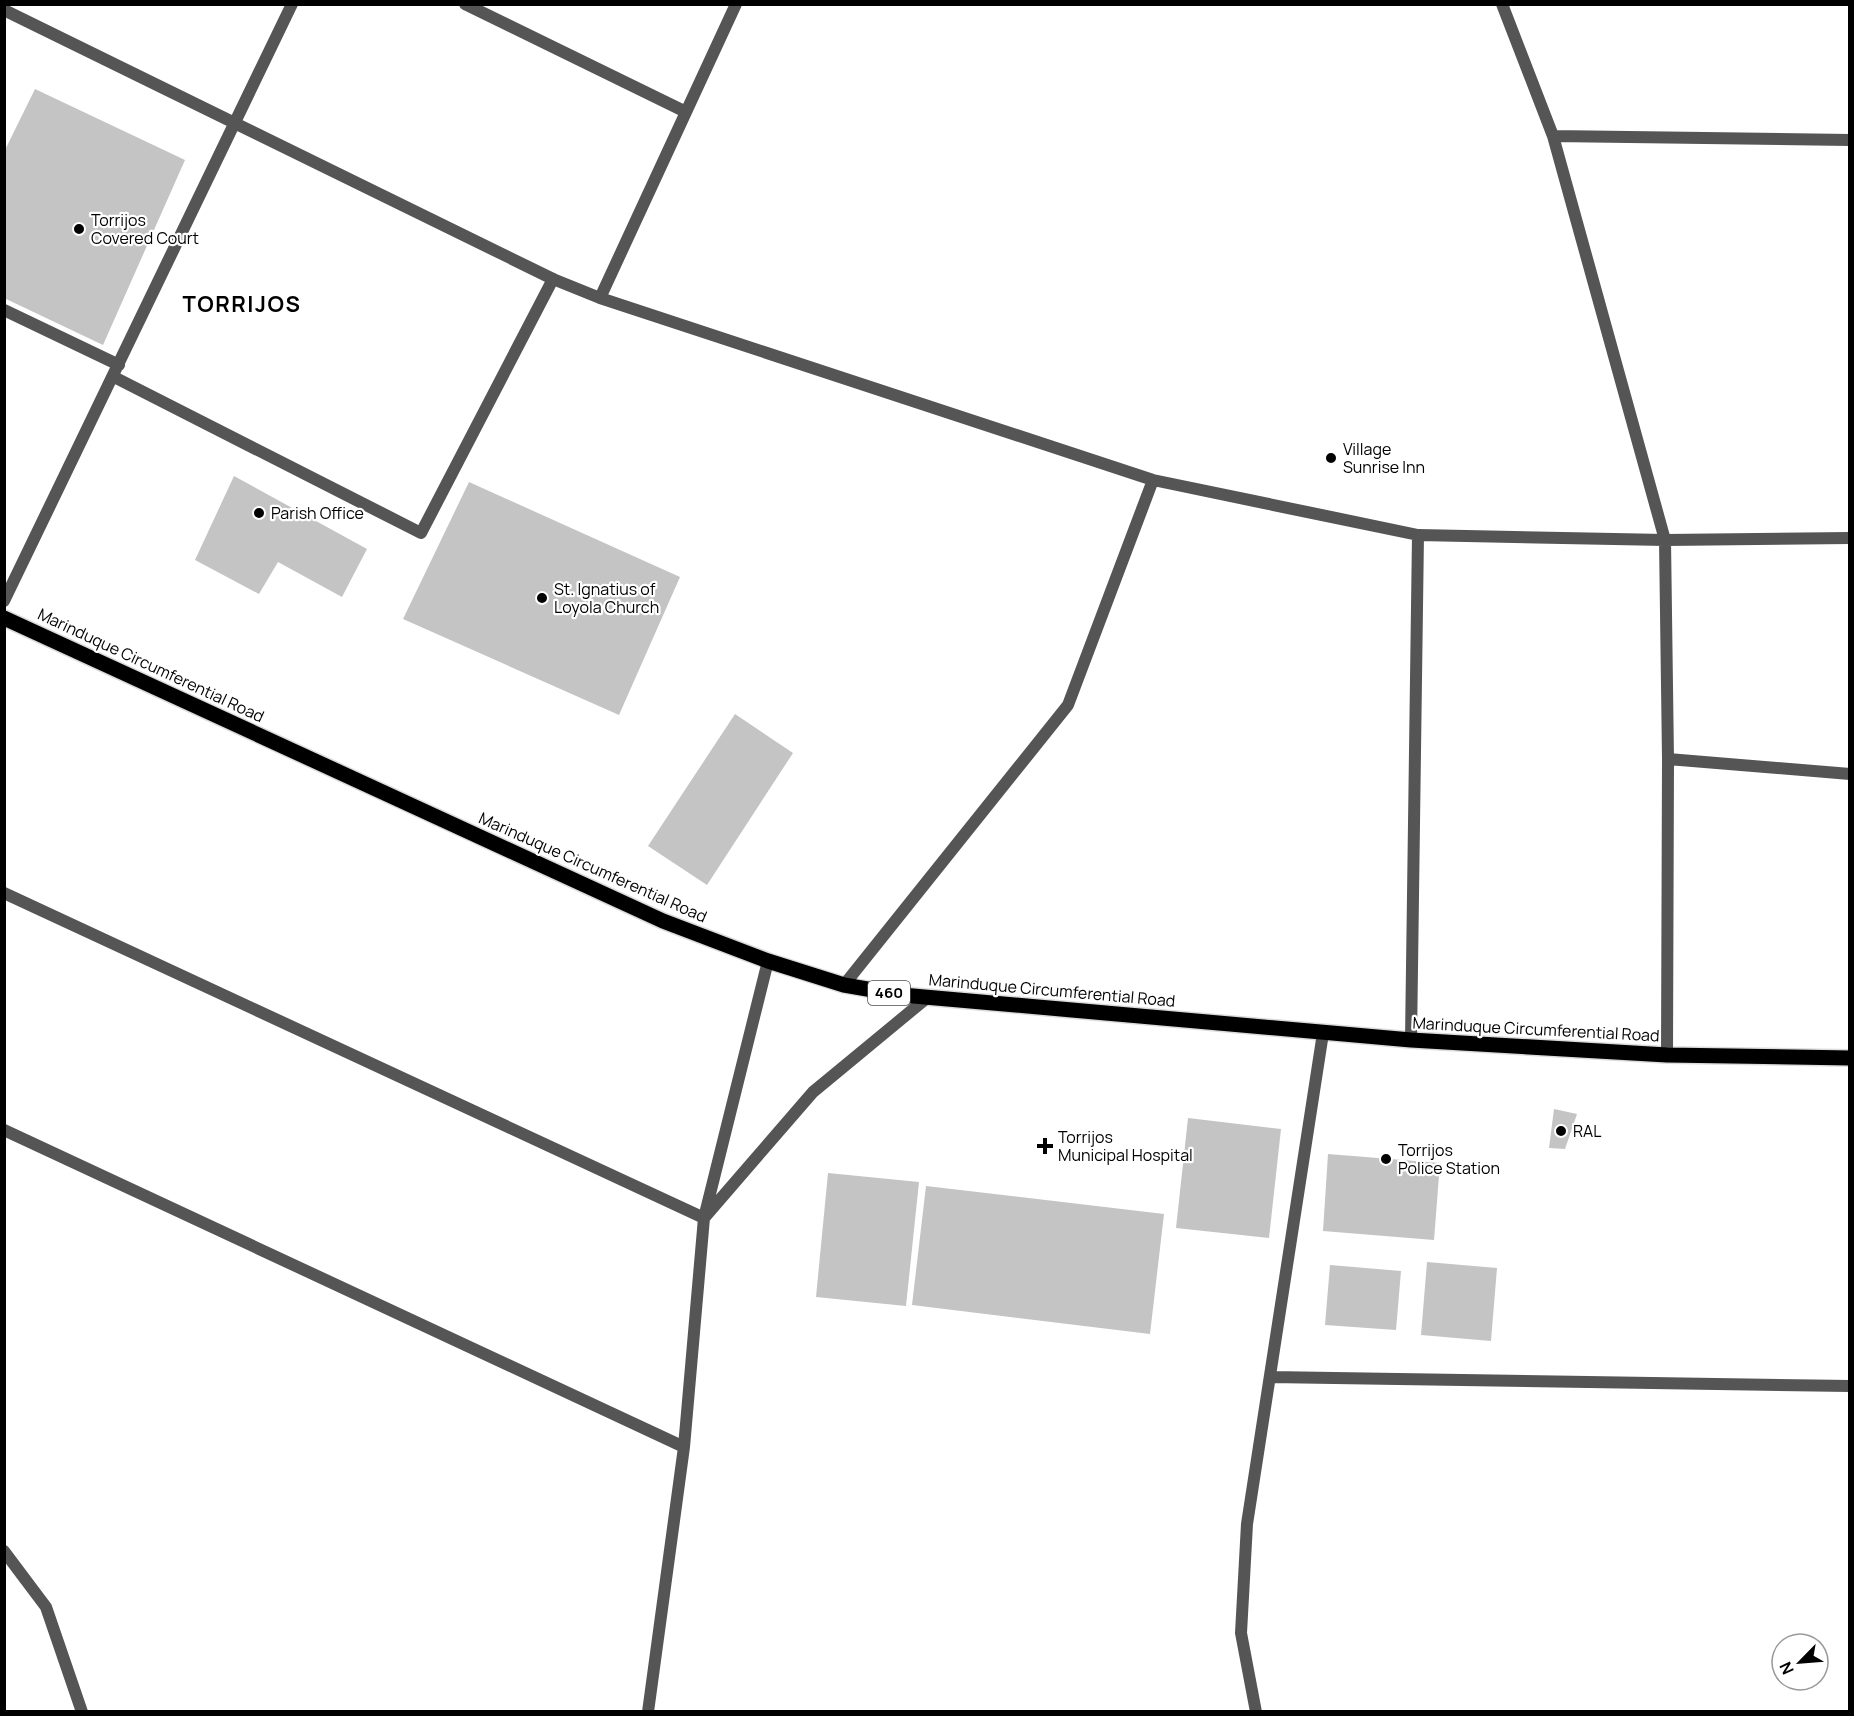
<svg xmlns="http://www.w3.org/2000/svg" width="1854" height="1716" font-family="Manrope,sans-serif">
  <rect width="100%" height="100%" fill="#fff"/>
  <path fill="#c4c4c4" d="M35,89l150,71 -82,185 -99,-47v-146z
    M234,476l133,73 -25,48 -64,-35 -19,32 -64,-34z
    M469,482l211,95 -61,138 -216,-96z
    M735,714l58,39 -86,132 -59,-39z
    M1554,1109l23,5 -12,35 -16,-1z
    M1188,1118l93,11 -12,109 -93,-10z
    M1328,1154l112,9 -6,77 -111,-9z
    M828,1173l91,9 -13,124 -90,-9z
    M926,1186l238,28 -14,120 -238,-29z
    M1427,1262l70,6 -6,73 -70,-6z
    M1330,1265l71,6 -5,59 -71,-5z"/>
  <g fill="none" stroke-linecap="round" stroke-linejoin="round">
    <g stroke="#dbdbdb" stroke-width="18">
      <path id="primary" d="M4,618l659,303 105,40 76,24 58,10 509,45 256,15 183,3"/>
    </g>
    <path stroke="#555" stroke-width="12" d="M114,377l307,156 132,-254"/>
    <path stroke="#555" stroke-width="12" d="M465,4l221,108
      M1502,4l51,132 112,404 3,219 -1,296
      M4,10l549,269 47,19 553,182 265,55 247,5 185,-2
      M1553,136l297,4
      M600,298l136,-294
      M4,310l115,55
      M4,601l288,-597
      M1668,759l182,15
      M4,893l700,325 109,-126 115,-95
      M844,985l224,-280 85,-225
      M1411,1040l7,-505
      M4,1130l680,317
      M1270,1377l580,9
      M648,1712l36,-265 20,-229 64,-257
      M1256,1712l-15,-79 6,-109 76,-491"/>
    <path stroke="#555" stroke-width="12" d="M4,1551l42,56 36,105"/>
    <use href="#primary" stroke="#000" stroke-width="15"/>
  </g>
  <g fill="#000" stroke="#fff" stroke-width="2">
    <circle cx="79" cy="229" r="6"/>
    <circle cx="1331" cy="458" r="6"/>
    <circle cx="259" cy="513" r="6"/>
    <circle cx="542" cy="598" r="6"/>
    <circle cx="1561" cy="1131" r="6"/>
    <path d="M1042 1137h6v6h6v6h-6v6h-6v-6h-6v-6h6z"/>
    <circle cx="1386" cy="1159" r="6"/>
  </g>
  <g text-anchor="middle" stroke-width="4.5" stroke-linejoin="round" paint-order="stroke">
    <rect fill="#fff" stroke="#4c4c4c" stroke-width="1.5" x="868" y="981" width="42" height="24" rx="4.5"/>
    <g font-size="15" font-weight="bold" fill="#000">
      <text x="889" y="998">460</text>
    </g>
    <g font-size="16" fill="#000" stroke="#fff" text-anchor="start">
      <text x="91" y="226">Torrijos<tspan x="91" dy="18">Covered Court</tspan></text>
      <text x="1343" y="455">Village<tspan x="1343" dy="18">Sunrise Inn</tspan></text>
      <text x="271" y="519">Parish Office</text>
      <text x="554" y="595">St. Ignatius of<tspan x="554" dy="18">Loyola Church</tspan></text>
      <text x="1573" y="1137">RAL</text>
      <text x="1058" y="1143">Torrijos<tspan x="1058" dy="18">Municipal Hospital</tspan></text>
      <text x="1398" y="1156">Torrijos<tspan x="1398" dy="18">Police Station</tspan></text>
    </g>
    <g font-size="16" fill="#000" stroke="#fff">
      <text transform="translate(151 665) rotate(25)" y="6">Marinduque Circumferential Road</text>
      <text transform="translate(593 867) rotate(24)" y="6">Marinduque Circumferential Road</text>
      <text transform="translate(1052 990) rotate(5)" y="6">Marinduque Circumferential Road</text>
      <text transform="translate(1536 1029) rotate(3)" y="6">Marinduque Circumferential Road</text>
    </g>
    <g font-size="22" font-weight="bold" letter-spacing="1.5" fill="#000" stroke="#fff">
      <text x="242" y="312">TORRIJOS</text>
    </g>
  </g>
  <rect width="1854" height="1716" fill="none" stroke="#000000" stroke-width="12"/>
  <g transform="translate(1800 1662) rotate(245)"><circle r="28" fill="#ffffff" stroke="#999999" stroke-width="1.5"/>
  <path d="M0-4.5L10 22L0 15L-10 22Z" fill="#000000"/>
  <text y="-9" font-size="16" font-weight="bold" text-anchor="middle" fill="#000000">N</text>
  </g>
</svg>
